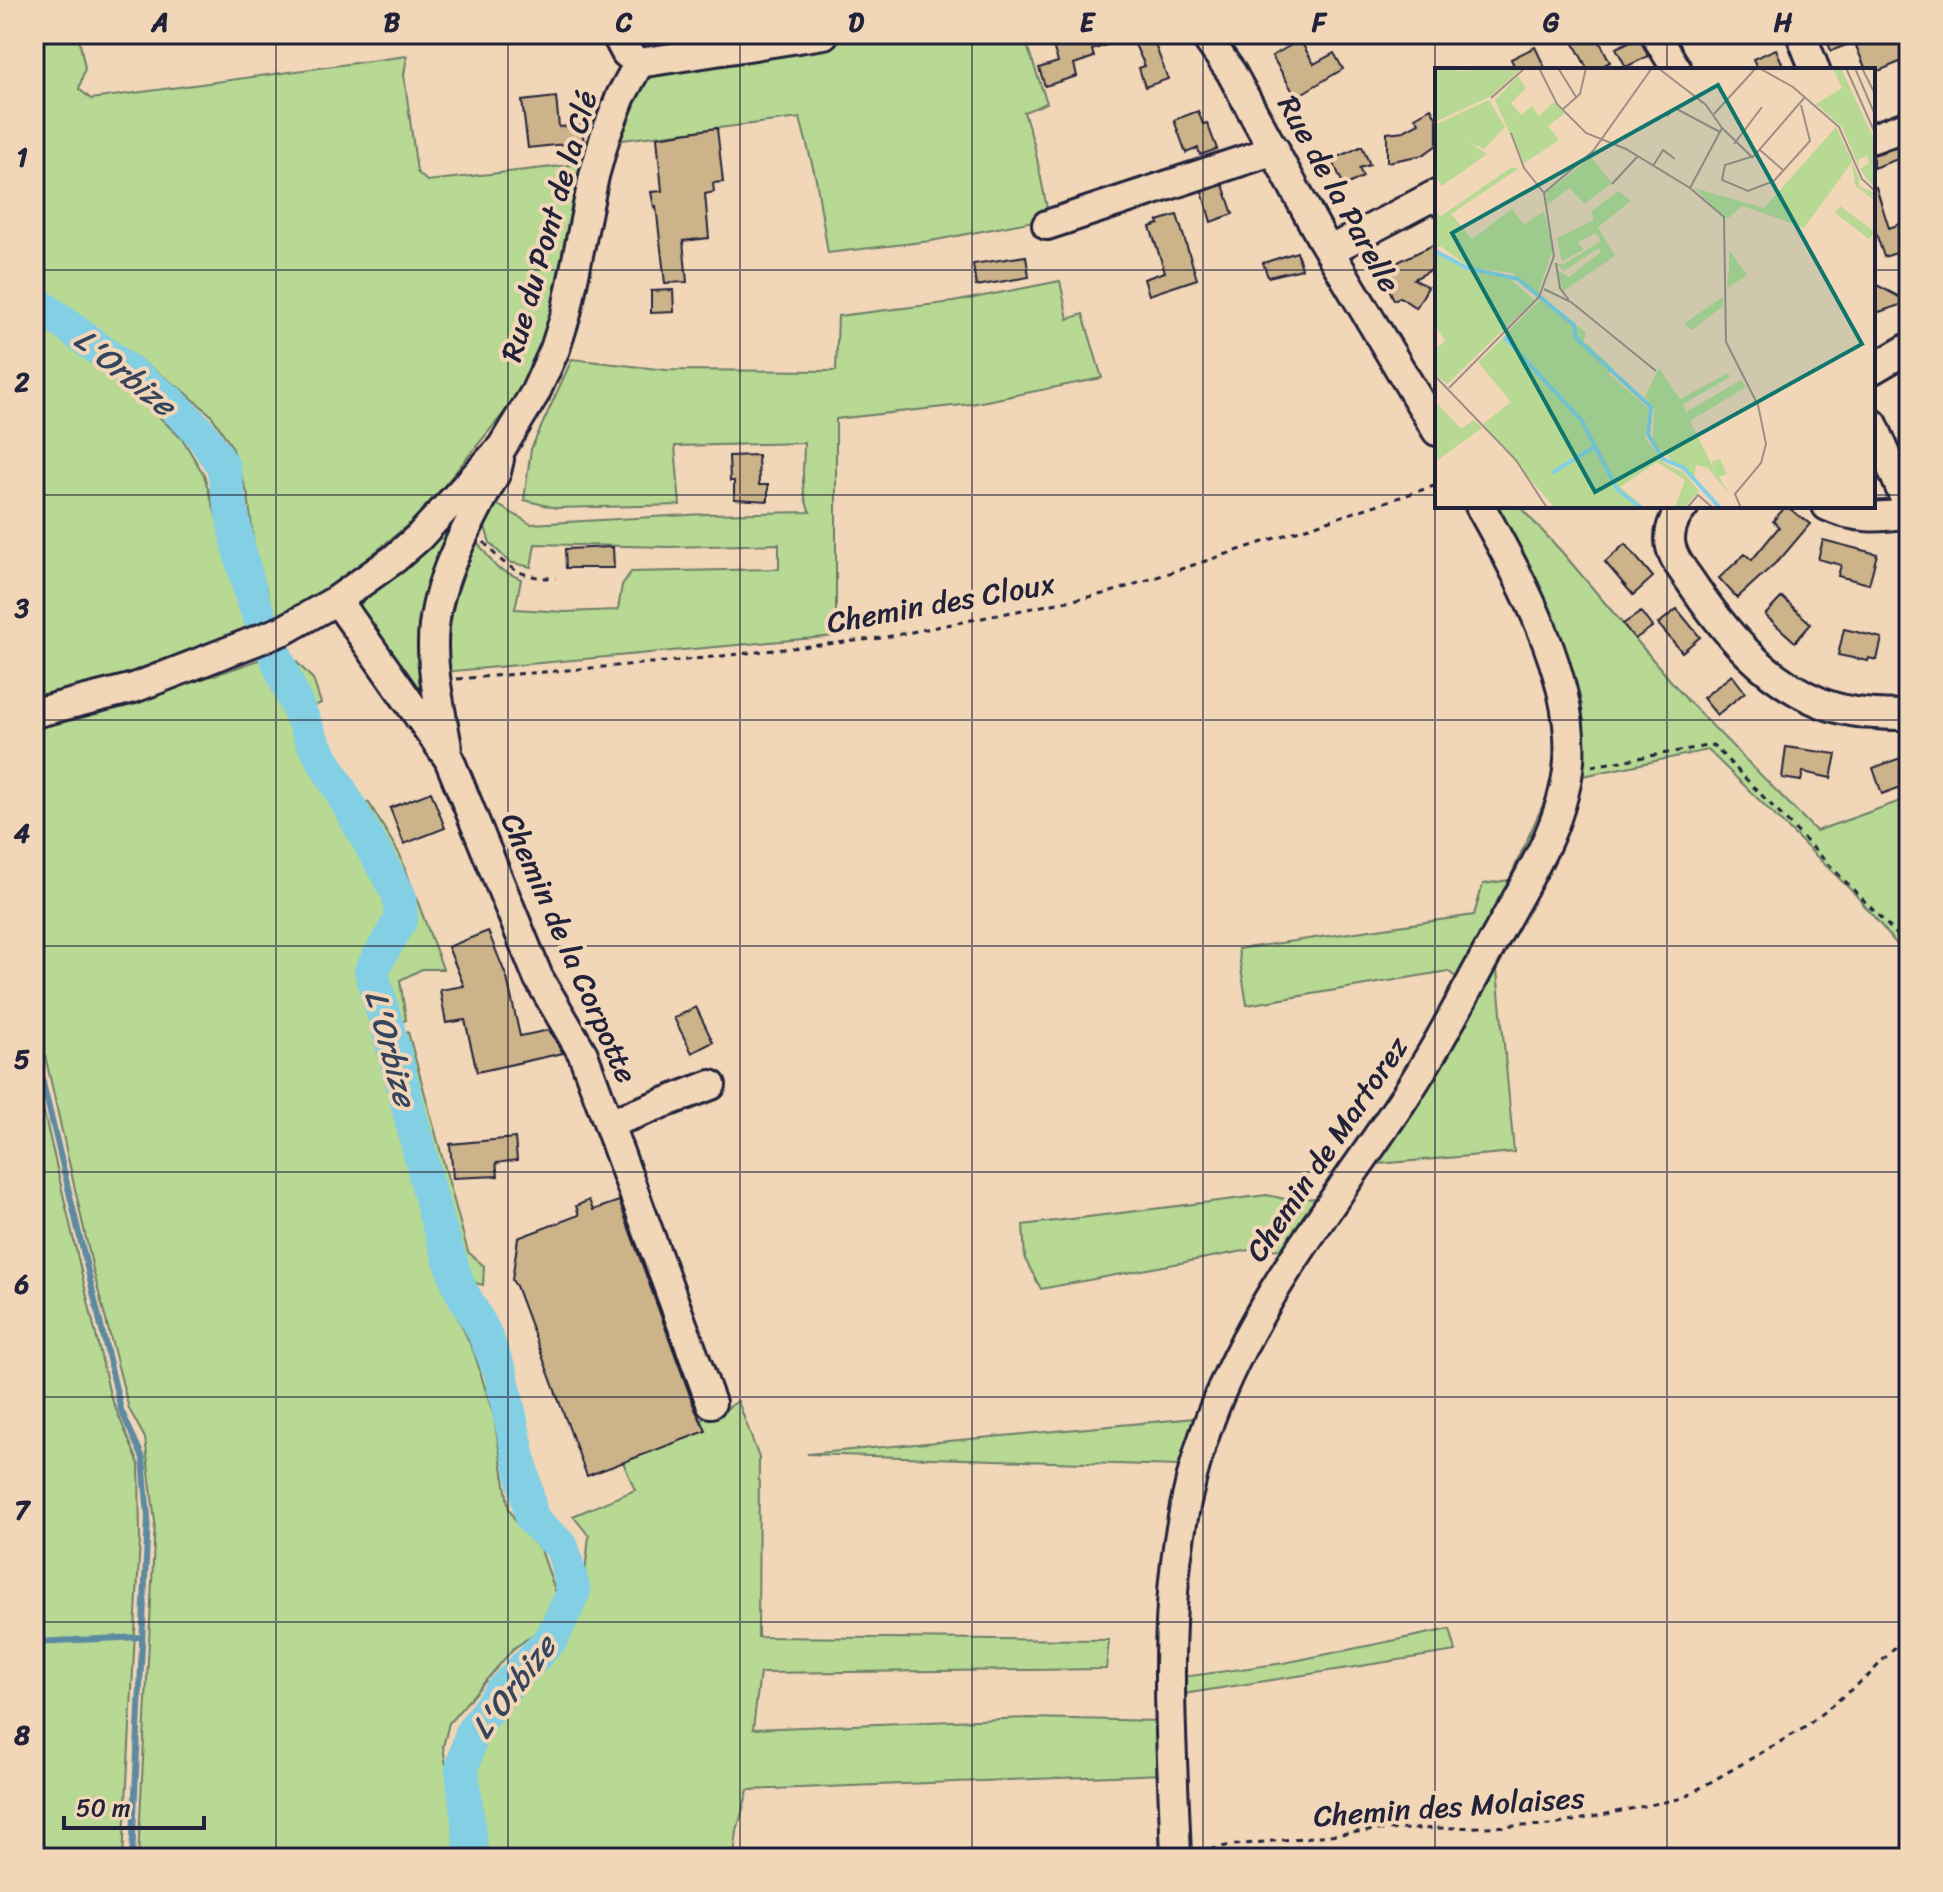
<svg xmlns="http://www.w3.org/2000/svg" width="1943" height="1892" font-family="Sriracha,sans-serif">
  <rect width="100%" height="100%" fill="#f1d6b8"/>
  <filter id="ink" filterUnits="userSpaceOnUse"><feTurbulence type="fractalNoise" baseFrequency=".0125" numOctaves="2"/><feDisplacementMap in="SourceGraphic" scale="16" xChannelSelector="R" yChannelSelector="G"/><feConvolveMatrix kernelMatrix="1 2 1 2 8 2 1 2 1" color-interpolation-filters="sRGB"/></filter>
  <g filter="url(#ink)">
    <path fill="#b7d993" stroke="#6c7e67" stroke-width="2" d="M34,34h44l7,34 -6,21 12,10 316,-43 -3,19 13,97 10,9 153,-17 -13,81 -23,98 -32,60 -90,110 -108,90 -38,17 -21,-67 -7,-57 -16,-49 -21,-32 -26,-23 -151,-108z
      M855,34h168l24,69 -23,9 10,32 15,74 -118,23 -103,12 -12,-74 -16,-61 -186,23 31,-70z
      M1060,281l8,38 15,-5 19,64 -131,26 -135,15v217l-393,36 -2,-34 30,-104 26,34 24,11 -6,30 50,3 53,-2 4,-25 9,-13 148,-3v-25l-110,3 -134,-3 -4,23 -22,-5 -19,-19 -7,-23 8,-19 40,23 174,-10 105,-2c-11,-23 -6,-44 -6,-69l-129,3 5,59 -124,3 -32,-8 7,-51 41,-90 94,11 170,1 2,-55 115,-14z
      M34,315l115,92 34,33 21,35 45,153 -130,48 -85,23z
      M471,497l-32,78 -2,153 -78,-120 6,-12z
      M1491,506h28l43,46 125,148 129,131 93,-33v161l-54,-65 -147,-144 -125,26 -5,-34z
      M285,650l28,29 8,24 -23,12 43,86 28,2 31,52 43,114h-21l-22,11 6,40 -27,9 -3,11 32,-8 60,220 16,14 -1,19 -43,-11 4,14 30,64 20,65 15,92 8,15 24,26 15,43 -15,36 -28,20 -64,74 -6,24 19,111h-324l17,-336 -10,-84 -16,-29 -35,-135 -60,-268v-282c86,-20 169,-42 251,-74z
      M1559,769l-4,26 -93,187 -14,-11 -201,34 -9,-56 236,-34 9,-31 26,-4z
      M1496,959l18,193 -148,13z
      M34,1070l76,325 29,69 1,75 -17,319h-89z
      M1267,1195l22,5 29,-2 -30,51 -39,1 -208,39 -16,-30 -2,-34z
      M738,1401l21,57 -1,179 351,3 -3,29 -346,4 -7,56 276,-11 130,3 5,53 -416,16 -11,41 -3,27h-254l-6,-62 4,-42 11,-22 73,-87 19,-35 8,-74 -16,-20 62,-26 -12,-28 82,-31 -3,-12 15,-4z
      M1196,1418l-18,48 -371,-12z
      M1450,1629l6,22 -279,44 -2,-17 109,-15z"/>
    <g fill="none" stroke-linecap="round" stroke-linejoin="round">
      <path stroke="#5c8aa0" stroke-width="6" d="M34,1045l87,365 22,48 5,59 -16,341
        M34,1642l108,-5"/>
      <path stroke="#83cfe3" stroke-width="34" d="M34,301l136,101 29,29 24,35 15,79 14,53 31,76 29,66 87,155 2,24 -30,52 24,83 39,156 25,77 24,43 18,44 31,145 30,28 12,44 -22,47 -52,55 -28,39 -10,37 10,89"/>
    </g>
    <path fill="#ccb389" stroke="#22223b" stroke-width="2" d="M1080,34l51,2 -39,14 2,7 -20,7 3,12 -32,10 -6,-18 19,-6 -6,-19z
      M1130,34h21l17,45 -23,8 -6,-19 6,-2z
      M1583,34h13l14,28 -15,8h-7l-16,-30z
      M1825,34h47v1l-41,16z
      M1883,34h26v24l-28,12h-15l-10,-24z
      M1639,37l9,19 -22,11 -10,-19z
      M1300,40l14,24 20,-11 9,16 -47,28 -24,-41z
      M1535,47l11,23h-30l-5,-11z
      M1776,49l9,21h-27l-5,-11z
      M556,97l3,30 22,-2 3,17 -56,6 -6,-47z
      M1431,108l6,11v26l-14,10 -36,7v-29l17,-2 15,-8 -4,-6z
      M1198,111l5,13 4,-1 10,26 -17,6 -2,-7 -12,5 -12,-33z
      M717,128l6,54 -10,1 1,9 -9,2 4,44 -26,3 4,41 -22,1 -9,-77 -2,1 -3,-15 11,-1 -5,-54z
      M1905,145l4,10 -36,13v-13z
      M1362,146l8,19 -11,3 4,9 -19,9 -12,-26z
      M1223,185l10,29 -22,8 -9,-30z
      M1876,187l13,41 11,-4 2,5 7,-3v23l-25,8 -11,-33v-36z
      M1177,215l20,64 -48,16 -5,-16 21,-7 -15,-45 9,-3 -1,-3z
      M1437,243v24l-23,12 14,8 -12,21 -16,-11 -6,3 -9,-20 8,-4 -8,-15 7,4z
      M1297,252l5,17 -34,8 -5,-14z
      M1026,256l3,21 -53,9 -3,-22z
      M1873,283l36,19 -36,12z
      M673,290l1,22 -23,1v-22z
      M758,455l1,30h9v16l-34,-2v-18h-4l-1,-25z
      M1786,506l24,18 -28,33 -45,41 -18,-20 26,-24 7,6 27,-33 -6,-6z
      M1823,540l54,14 -8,30 -31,-8 3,-11 -23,-6z
      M1625,544l28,33 -20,18 -28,-33z
      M613,547l1,21h-48l-1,-19z
      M1782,597l29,27 -16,18 -30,-27z
      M1677,609l23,28 -18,15 -24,-28z
      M1641,612l11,15 -17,12 -12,-15z
      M1844,629l38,9 -5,22 -8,-2 -1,3 -30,-6z
      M1732,675l13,17 -28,23 -14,-17z
      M1786,747l50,7 -5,24 -28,-6 -2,9 -19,-3z
      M1906,756l3,9v19l-27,10 -9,-26z
      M431,792l14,36 -41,16 -14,-36z
      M488,931l19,47 13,58 29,-6 14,23 -86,19 -12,-52 -19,3 -6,-33 24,-4 -16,-39z
      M696,1007l17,35 -21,11 -18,-35z
      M515,1138l2,22 -21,3 2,13 -45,2 -3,-34z
      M589,1200l4,10 26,-9 76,208 11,22 -119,45 -71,-190 -4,-6 6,-42 61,-23 -3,-9z"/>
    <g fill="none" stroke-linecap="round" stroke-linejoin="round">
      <g stroke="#22223b" stroke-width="34">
        <path id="minor" d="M616,34l10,19 13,10
          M1204,34l27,38 91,167 115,192
          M1655,34l22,36
          M1801,34l14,36
          M1873,138l36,-13
          M1047,225l228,-75
          M1329,251l106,-56 2,5
          M1873,369l36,-21
          M1873,424l36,84
          M1684,506c-8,10 -14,19 -14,33 0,16 12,30 21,43 34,51 74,99 133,122 27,10 57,11 85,11
          M1827,506c27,13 53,12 82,7
          M337,600l112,159 89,218 45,77 128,349
          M34,713l100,-25 150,-58 53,-30 57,-41 25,-22 83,-90 33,-54 20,-44 11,-35 28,-138 11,-39 16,-41 18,-33 185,-29
          M447,747c-6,-34 -14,-68 -14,-103 0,-61 36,-120 63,-172l3,-13
          M609,1120l15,-2 87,-33
          M1176,1858c-5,-152 -21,-292 34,-439 43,-116 122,-213 190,-315 37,-55 67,-115 99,-173 29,-53 65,-108 70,-170 6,-83 -49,-184 -89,-255"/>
      </g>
      <path stroke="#22223b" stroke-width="3" stroke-dasharray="6 6" stroke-linecap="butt" d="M484,542c21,26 39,37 72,36
        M457,679l220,-18 204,-23 227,-45 329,-108
        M1592,766l121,-21 196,202
        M1199,1852l27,-6 151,-16 177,-5 129,-27 121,-70 65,-53 40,-43"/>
      <use href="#minor" stroke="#f1d6b8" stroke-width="28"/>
    </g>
  </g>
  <path fill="none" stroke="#22223b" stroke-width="2" stroke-opacity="0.55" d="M276,34v1824M508,34v1824M740,34v1824M972,34v1824M1203,34v1824M1435,34v1824M1667,34v36M34,270h1403M1873,270h36M34,495h1403M1873,495h36M1667,506v1352M34,720h1875M34,946h1875M34,1172h1875M34,1397h1875M34,1622h1875"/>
  <g text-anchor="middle" stroke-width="8" stroke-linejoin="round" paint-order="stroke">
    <g font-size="30" fill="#22223b" stroke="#f1d6b8">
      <text transform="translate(1339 194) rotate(61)" y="10">Rue de la Parelle</text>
      <text transform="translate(549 226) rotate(-74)" y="10">Rue du Pont de la Clé</text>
      <text transform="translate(941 603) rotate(-10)" y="10">Chemin des Cloux</text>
      <text transform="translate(569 948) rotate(66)" y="10">Chemin de la Corpotte</text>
      <text transform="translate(1327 1149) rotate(-56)" y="10">Chemin de Martorez</text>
      <text transform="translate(1449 1807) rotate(-4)" y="10">Chemin des Molaises</text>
    </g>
    <g font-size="32" font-style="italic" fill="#35455d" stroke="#f1d6b8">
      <text transform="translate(125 372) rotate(39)" y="11">L'Orbize</text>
      <text transform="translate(391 1048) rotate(75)" y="11">L'Orbize</text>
      <text transform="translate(513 1687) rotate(-53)" y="11">L'Orbize</text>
    </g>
  </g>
  <g transform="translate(1435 68)">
    <rect width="440" height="440" fill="#f1d6b8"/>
    <path d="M6,0l17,3 64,-3 -31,28 -56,26v-48zM398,0h8l34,73v48l-15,-20 9,-6 -2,-7 -9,3 1,8 -17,-40 -26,-23 26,-16zM83,8l8,12 -15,15 10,12 11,-9 7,10 15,-14 11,11 -17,13 11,14 -36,24 -28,-64zM54,32l16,27 -21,22 -17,-8 20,13 -45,32 -7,-9v-52zM401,59l16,34 7,17v8l16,7v4l-5,-3 5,7 -20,-16 -3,-23 -48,66 -61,-22 -16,13 -33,-31 70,20zM156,89l21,26 -28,21 -14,-16 -23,17 -1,-12zM77,99l6,2 -67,45 21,25 40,-30 12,16 20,-14 9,38 -16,48 -25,-24 -43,-6 -27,-20h-7v-36l6,5zM183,123l13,10 -33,26 17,29 -52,35 -6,-21 12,7 32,-25 -2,-4 -35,23 -7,-7h7l37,-23 -6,-8 -17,9 5,8 -21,11 -5,-23 37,-18 -3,-8zM405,138l35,26 -6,7 -34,-26zM294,182l18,25 -20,13 2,-19zM0,185l31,17 44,9 24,21 -87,84 -12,-10v-25l10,-8 -10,-16zM288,229v9l-31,24 -4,-3 -3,-4zM105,232l46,32 -4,14 4,-3 28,26 -5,5 40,35 -4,29 19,25 19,9 16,19 -15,17h-9l10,-28 -28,-18 -37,25 25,21h-90l-72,-84 28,-22 -33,-40 25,-24 79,85 34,68 24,16 -23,-19 -36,-69 -77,-83zM224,300l21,31 48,-26 2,4 -47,27 3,8 55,-32 5,7 -56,34 24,48 -2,-7 8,-3 7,15 -8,3 10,17 -21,-26 -12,-3 -2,16 -41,-38 1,-34 -9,-12zM0,333l26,28 13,-9 8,8 -47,34z" fill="#b7d993"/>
    <path fill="none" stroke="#83cfe3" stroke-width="4" d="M0,183l32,17 51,11 56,46 2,13 75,69 -3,27 15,25 21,9 36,40M69,269l78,84 35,68 24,19M117,405l44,-27"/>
    <path fill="none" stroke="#9e8e86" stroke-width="2" d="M104,0l18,36 29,29 40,16 64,39 34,29 2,125 32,63 8,39 -5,19 -26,31 6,14M123,0l18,29M223,0l48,37 16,23 -32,60M324,0l34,19 46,40 23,52 13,12M411,0l29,65M420,0l20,47M427,0l13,26M56,30l34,-30M366,37l9,36 -36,40 -26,10 -26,-11 3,-15 29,-9 51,-59M128,41l17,-15 6,-26M279,46l42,-46M232,48l8,-8 45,24M287,60l31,30M76,65l13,35 20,25M299,76l28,-37M325,82l24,21M218,98l10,-16 12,9M177,116l26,-28M121,195l4,25 9,12M109,221l27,13 85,69M0,308l81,84 31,48M14,320l90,-91 15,-41 -10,-63 49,-42 59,-83M252,440l11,-13 15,13"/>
    <path fill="#0f766e" fill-opacity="0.15" stroke="#0f766e" stroke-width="4" d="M283,17l144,259 -267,148 -143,-259z"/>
    <rect width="440" height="440" fill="none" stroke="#22223b" stroke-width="4"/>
  </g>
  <rect width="1943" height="1892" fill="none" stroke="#f1d6b8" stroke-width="88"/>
  <path d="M64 1816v12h140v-12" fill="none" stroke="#22223b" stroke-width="4"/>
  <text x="76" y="1816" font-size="24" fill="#22223b" stroke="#f1d6b8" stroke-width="6" paint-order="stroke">50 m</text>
  <rect x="44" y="44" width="1855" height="1804" fill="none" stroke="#22223b" stroke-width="3"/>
  <g font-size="26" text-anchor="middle" font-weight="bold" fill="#22223b">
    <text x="160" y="31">A</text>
    <text x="392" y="31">B</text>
    <text x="624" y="31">C</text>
    <text x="856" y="31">D</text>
    <text x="1087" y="31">E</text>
    <text x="1319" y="31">F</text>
    <text x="1551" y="31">G</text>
    <text x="1783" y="31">H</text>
    <text x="22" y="166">1</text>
    <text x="22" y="391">2</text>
    <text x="22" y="617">3</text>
    <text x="22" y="842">4</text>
    <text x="22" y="1068">5</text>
    <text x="22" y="1293">6</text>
    <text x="22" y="1519">7</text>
    <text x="22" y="1744">8</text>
  </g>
</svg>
